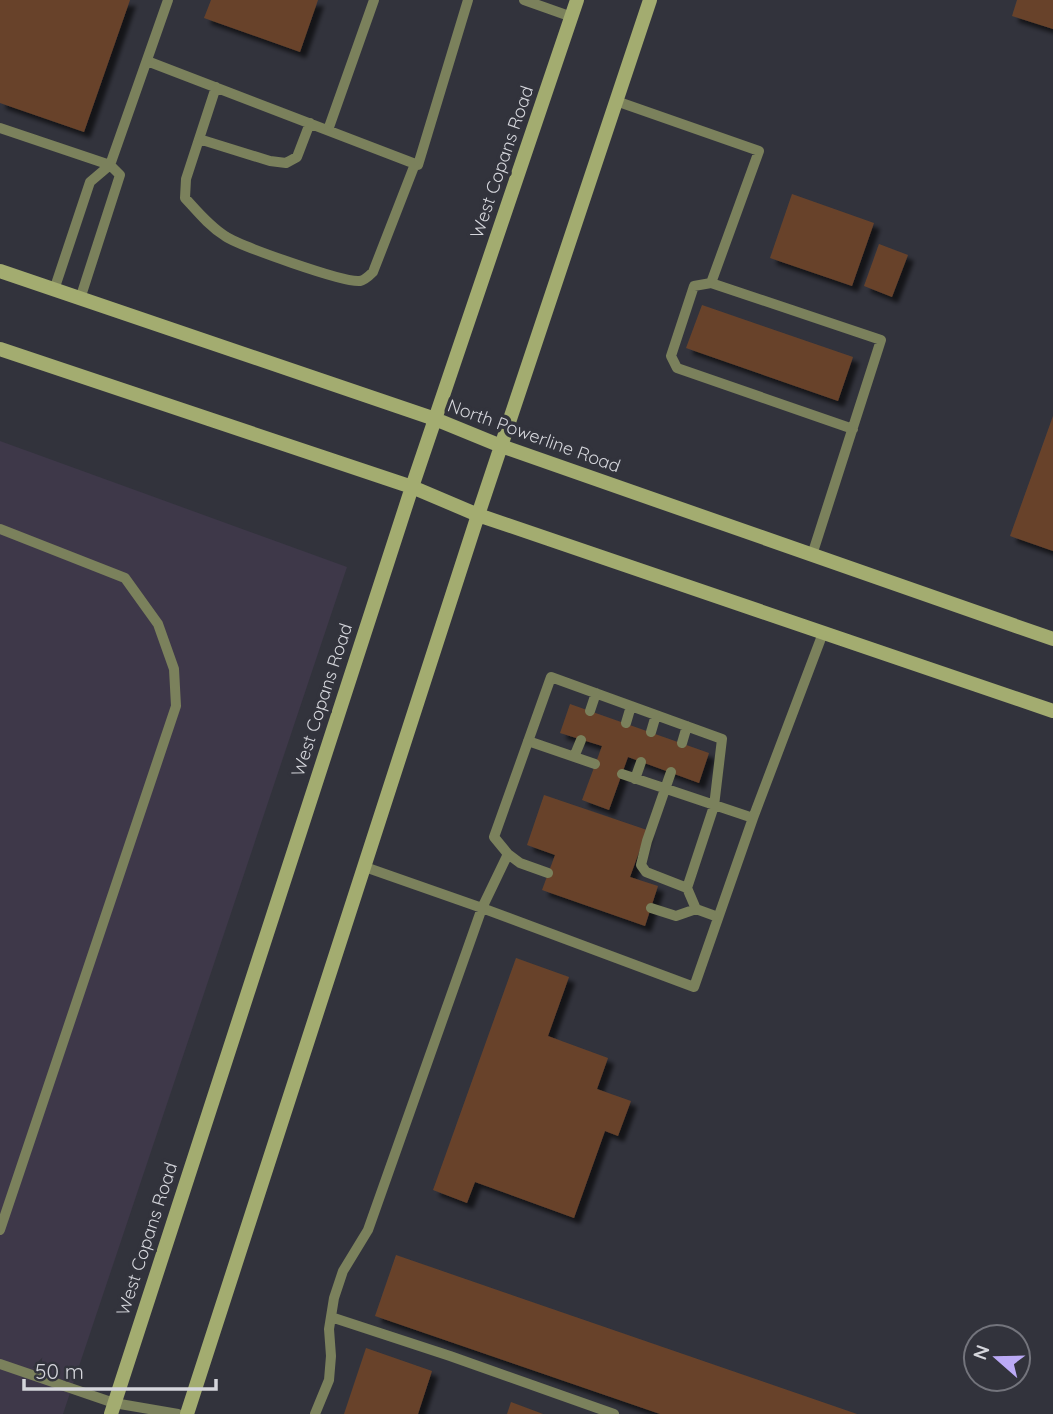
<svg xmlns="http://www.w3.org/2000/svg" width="1053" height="1414" font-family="Quicksand,sans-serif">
  <defs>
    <filter id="shadow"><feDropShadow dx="6" dy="6" stdDeviation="2" flood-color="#0009"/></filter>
  </defs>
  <rect width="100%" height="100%" fill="#32333c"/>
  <path fill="#3e3849" d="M0,441l347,126 -284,847h-63z"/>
  <path fill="#67432c" filter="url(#shadow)" d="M0,0h130l-46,132 -84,-29z
    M211,0h107l-18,52 -96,-34z
    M1017,0h36v29l-41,-13z
    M792,194l82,29 -22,63 -82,-28z
    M879,244l29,11 -16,42 -28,-11z
    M702,305l151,52 -15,44 -152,-53z
    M1053,416v135l-43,-15z
    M570,704l139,49 -10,30 -71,-26 -19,53 -27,-10 20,-54 -42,-13z
    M544,795l103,35 -17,47 28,9 -13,40 -103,-36 13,-35 -28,-10z
    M516,958l53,19 -21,59 60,22 -11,31 34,12 -13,35 -13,-5 -31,87 -99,-36 -8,21 -34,-13z
    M396,1255l461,159h-197l-285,-98z
    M366,1348l66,23 -14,43h-74z
    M511,1402l32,12h-36z"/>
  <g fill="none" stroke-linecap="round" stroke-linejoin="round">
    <path stroke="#7b815c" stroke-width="10" d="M524,0l48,17
      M147,61l271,104 50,-165
      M216,87l-30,92 -1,19c12,13 24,28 40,38 15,10 119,47 135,45 5,-1 9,-5 13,-9l42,-108
      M616,101l143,50 -48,132 170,57 -69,215
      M0,128l110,37 10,10 -40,124
      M328,130l46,-130
      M199,139l71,22 16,2 11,-6 13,-34
      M711,283l-17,3 -23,70 6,12 176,61
      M54,290l36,-108 20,-17 58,-165
      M0,529l125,49 33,46 16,45 2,37 -176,524
      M590,711l6,-18
      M626,723l5,-17
      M651,732l5,-17
      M528,741l67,23
      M682,743l5,-17
      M574,757l7,-17
      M671,772l-24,69 -6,24 5,7 41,16 9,21
      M622,774l131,44
      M635,779l6,-17
      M508,854l12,9 28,10
      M365,867l117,41 212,79 59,-169 70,-185
      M651,908l25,8 20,-7 22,8
      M331,1317l119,39 164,58
      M0,1364l114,39 64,11
      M315,1414l14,-34 2,-24 -2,-27 5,-31 9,-27 25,-41 114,-322 26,-54 -14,-17 57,-160 171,62 -8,67 -27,82"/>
    <path stroke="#a3ac70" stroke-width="14" d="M0,271l435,148 66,27 552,193
      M0,349l412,138 66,28 575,196
      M111,1414l301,-927 165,-487
      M187,1414l291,-899 172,-515"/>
  </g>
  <g text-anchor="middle" stroke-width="7" stroke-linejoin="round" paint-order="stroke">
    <g font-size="18" fill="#d5d6dc" stroke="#32333c">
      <text transform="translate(502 162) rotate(-71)" y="6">West Copans Road</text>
      <text transform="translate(534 436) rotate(20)" y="6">North Powerline Road</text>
      <text transform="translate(322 700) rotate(-72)" y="6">West Copans Road</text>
      <text transform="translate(147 1239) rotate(-72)" y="6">West Copans Road</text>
    </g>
  </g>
  <g transform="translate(997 1358) rotate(290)"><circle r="33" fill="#32333c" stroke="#73747c" stroke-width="2"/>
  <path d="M0-5L12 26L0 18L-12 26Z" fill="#bbaaf6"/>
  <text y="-10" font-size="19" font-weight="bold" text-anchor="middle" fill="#d5d6dc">N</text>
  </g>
  <path d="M24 1379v10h192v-10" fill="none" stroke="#d5d6dc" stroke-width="3.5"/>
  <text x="35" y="1379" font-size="21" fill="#d5d6dc" stroke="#32333c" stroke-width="5" paint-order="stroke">50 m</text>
</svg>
